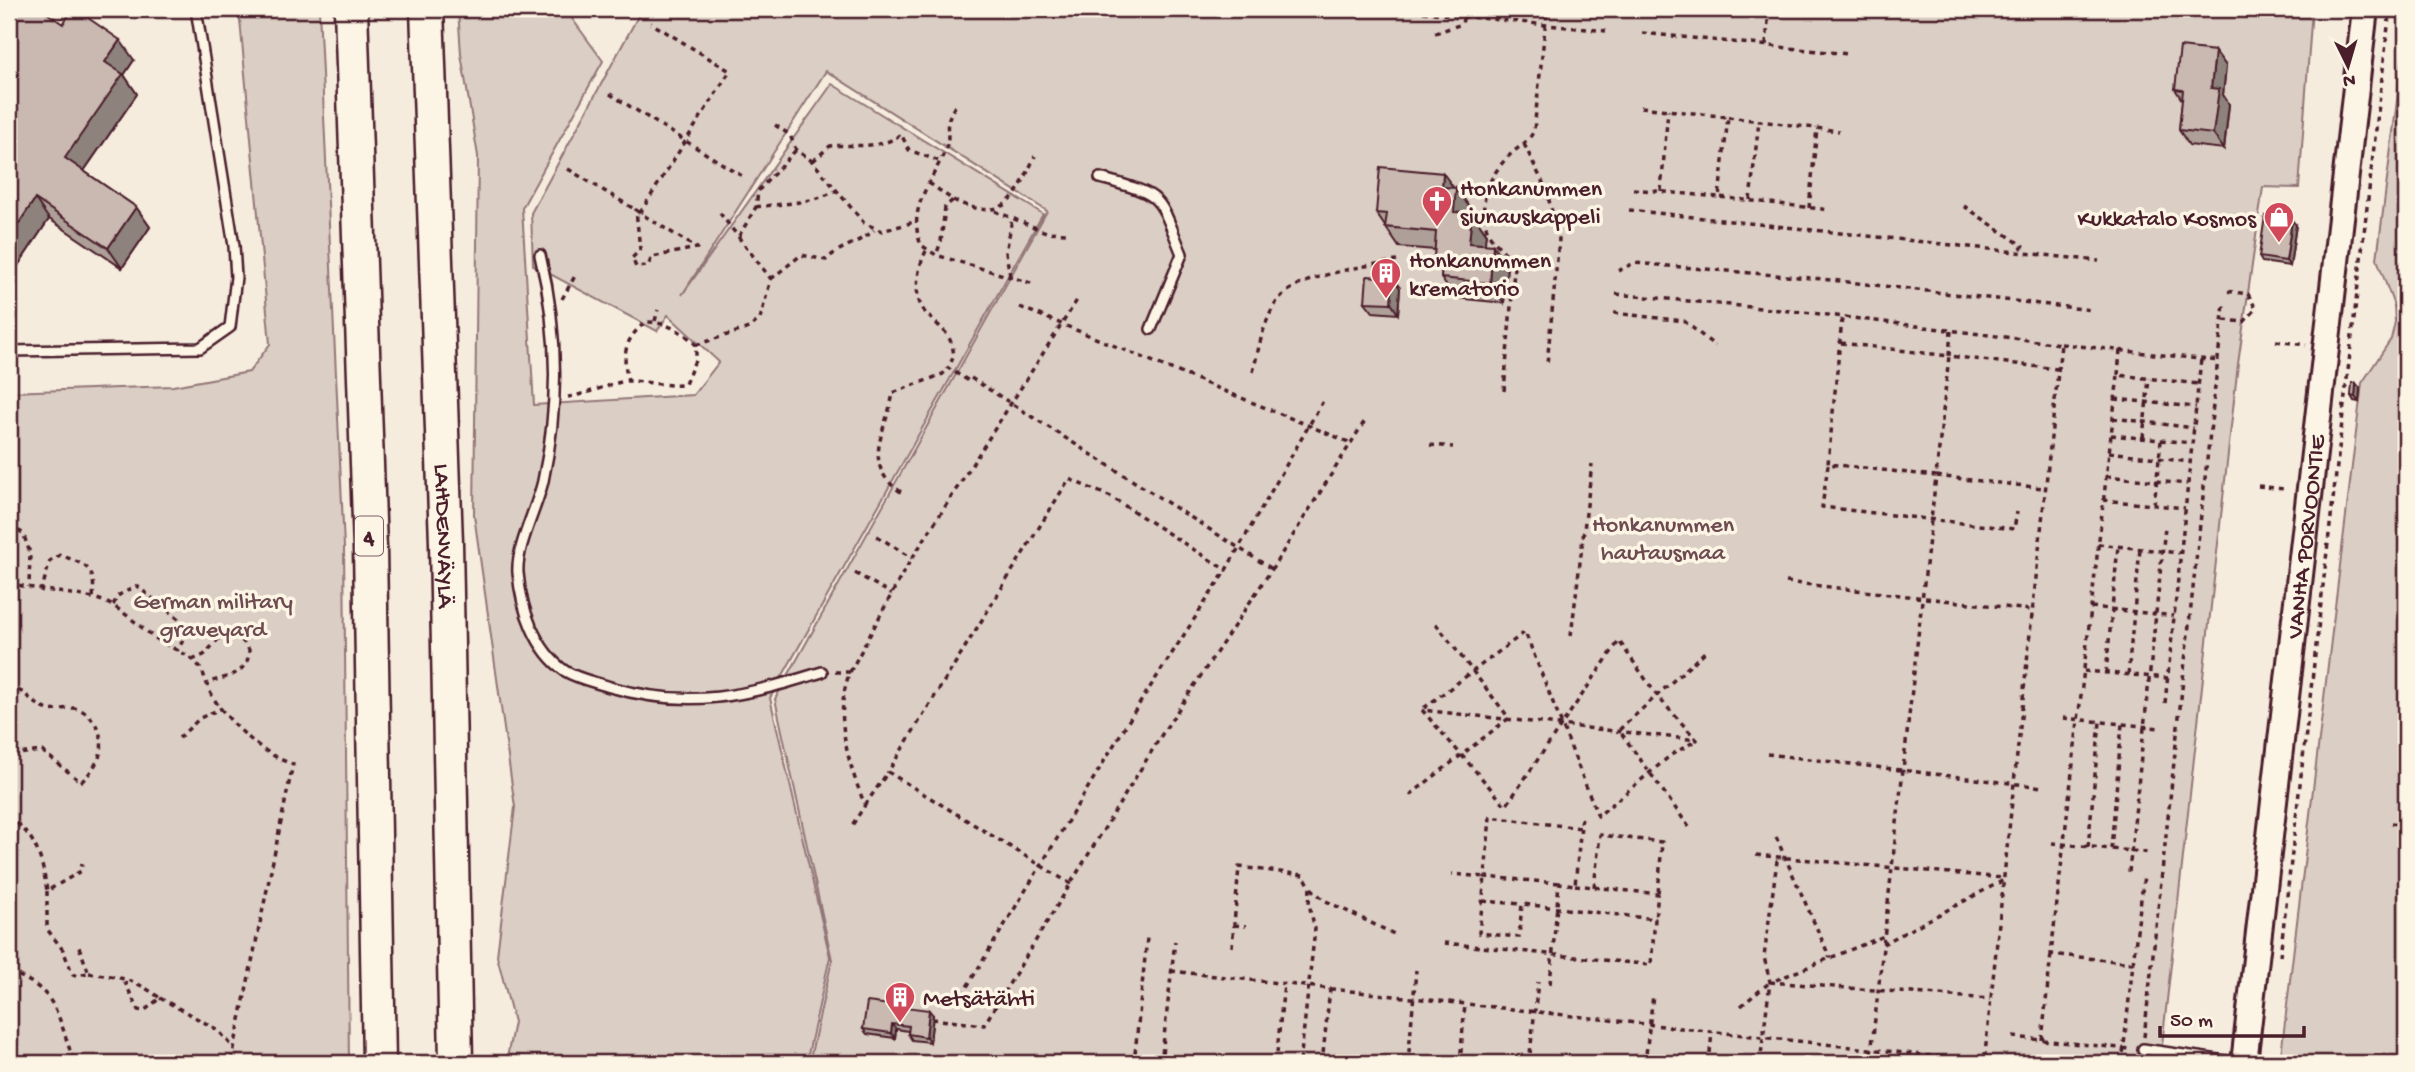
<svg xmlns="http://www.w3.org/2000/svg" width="2415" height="1072" font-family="'Gochi Hand',sans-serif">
  <rect width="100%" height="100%" fill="#f5ecde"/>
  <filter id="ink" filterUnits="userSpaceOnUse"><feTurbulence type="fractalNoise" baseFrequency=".0143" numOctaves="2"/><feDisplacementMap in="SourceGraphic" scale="14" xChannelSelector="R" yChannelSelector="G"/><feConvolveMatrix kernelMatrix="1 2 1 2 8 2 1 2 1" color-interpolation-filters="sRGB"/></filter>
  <g filter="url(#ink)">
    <path fill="#dbcec4" stroke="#927678" stroke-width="2" d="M239,9h80l25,538 5,516h-340v-671l164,-6 76,-14 21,-28z
      M458,9h107l38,52 -81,147 12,197 159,-10 26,-33 -51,-47 -11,16 -124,-66 -2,-52 111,-204h1670l-13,179 -36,-1 -25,177 -78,699h-1351l23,-103 -57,-261 272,-488 -221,-140 -144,224 150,-211 211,130 -273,484 60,259 -24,106h-300l8,-41 -17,-66 18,-149 -41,-292 4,-359 -17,-102z
      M2406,29v1034h-126l82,-680 29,-44 4,-17 -1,-16 -17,-47z"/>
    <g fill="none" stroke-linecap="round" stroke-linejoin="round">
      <g stroke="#4a1f2b" stroke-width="14">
        <path id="lane" d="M1100,178c65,18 57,15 82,76l-31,75
          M540,255c18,74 19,152 3,226 -6,27 -27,66 -25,92 3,35 17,77 47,98 13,8 30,11 45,16 80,23 135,9 212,-15
          M9,351l191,-3 30,-21 6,-50 -2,-31 -38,-237
          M2143,1049l96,14"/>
      </g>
      <g stroke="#4a1f2b" stroke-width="30">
        <g id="secondary">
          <path id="s1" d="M2244,1063l121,-1054"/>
        </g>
      </g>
      <g stroke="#4a1f2b" stroke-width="37">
        <g id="highway">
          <path d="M351,9l19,540 9,514"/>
          <path id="s2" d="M427,9l19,534 10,520"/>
        </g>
      </g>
      <path stroke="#4a1f2b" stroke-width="3.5" stroke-dasharray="5 5" stroke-linecap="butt" d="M1393,9l213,22
        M1435,33l27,-9 3,-15
        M1642,33l207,21
        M1766,45l3,-36
        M610,94l132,82
        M955,106c-14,23 -3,24 -9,42 -13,34 -40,59 -25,97l15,10 98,29
        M1641,107l87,10 -9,80 111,13
        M1728,117l111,14
        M775,125l15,10 6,15 16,11 52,62 18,8 32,-9
        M1524,144l22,45 13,50 -12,125
        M813,161l17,-15c23,-2 52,4 71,-12l8,16 30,11
        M568,169l68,41
        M929,183l24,17 -8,7 -4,35 -5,13
        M1633,189l86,8
        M1661,191l7,-81
        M953,200c52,24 62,0 82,-44
        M1750,200l9,-79
        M1964,206l59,40 -4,6
        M756,207c28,-4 56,-3 81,-17
        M1809,208l8,-80
        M636,210l4,3 57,35 -45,9 -4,9 -12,1 -4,-9 8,-8z
        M1629,210l470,51
        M995,211l51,21 21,1
        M640,213l90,-142 -79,-48
        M739,236l17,-29 2,-16 38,-41
        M926,251c-8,16 -14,44 -2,60 14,17 27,18 30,45l-6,12 21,13
        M1618,271l16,-8 188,16 270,31
        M1010,276l-4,-23 6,-34
        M771,279l30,-24 25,5c15,-15 33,-16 48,-30
        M1616,294l196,19 249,31 -77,719
        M562,299l13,-23
        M1020,307l331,136
        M1614,313l70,8 31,25
        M1842,319l-14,145 108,12 -66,587
        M2224,320l20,2 12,-13 -8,-15 -22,-3
        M655,321l3,-11
        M1951,331l-2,25 108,13
        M2276,341l30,4
        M1841,343l108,13 -13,120 107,12
        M2061,344l158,17
        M696,345l53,-17 11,-9 11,-40 -52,-67
        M1253,372c6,-24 10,-51 25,-72 18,-24 90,-35 119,-39
        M2118,375l2,-25
        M971,378l301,191
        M1504,391l10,-121c-2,-18 -24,-25 -28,-44 -8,-28 6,-55 26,-73 9,-8 17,-11 22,-23l13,-121
        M568,397c20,-3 41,-13 58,-16 13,-1 50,7 59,3l11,-26v-13c-11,-13 -33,-24 -50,-23 -22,17 -24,33 -18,59
        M2115,399l81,8
        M2113,418l81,10
        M2111,435l81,8
        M2143,438l6,-60
        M1430,445l23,2
        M2109,452l81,10
        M1828,465l-6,42 192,22 3,-17
        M2106,476l81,8
        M2258,486l26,3
        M901,492c-42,-28 -14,-62 -8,-99l50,-19 5,-6
        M2103,500l82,8
        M2154,505l7,-64
        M9,526l14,7 7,20 -1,34
        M877,536l35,22
        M2098,544l81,9
        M855,573l37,21
        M1786,582l244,28
        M9,583c28,7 56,9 84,15 25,6 42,25 62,40 12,8 26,13 37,21 13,10 13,24 20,37 16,26 52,60 81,68l-62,299
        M41,592l9,-31 10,-6c27,10 36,12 33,43
        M113,605l6,-10 18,-9 48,38 1,11 -9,16
        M2091,607l83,9
        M1571,636l21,-172
        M192,660l12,-5 17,-19c16,-1 20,1 28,14 0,24 -22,27 -41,32
        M2084,671l84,7
        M835,672h15c-17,42 -2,92 15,133l-14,22
        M850,672l54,-101 175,-274
        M2106,673l12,-127
        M2128,675l12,-126
        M9,690l5,-2c13,5 19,16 32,21 9,4 18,-2 27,-1 20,2 33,29 27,47 -4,10 -11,20 -19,27l-39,-31 -25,3 -8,-3
        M2165,703l36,-344
        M1424,708l101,-76 73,184 73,-61 26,-15
        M1422,710l84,96 113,-165 39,56 39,43 -275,-30
        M2063,718l98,10
        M179,738l21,-20 22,-10
        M1767,754l276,33
        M1410,795l99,-77 -76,-98
        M865,805l23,-33
        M9,817c28,19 33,42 38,74l34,-20 1,-8
        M2391,823l15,2
        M1689,827l-70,-97 88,-80
        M1776,837l54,121
        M2052,843l99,10
        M2088,847l12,-125
        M2111,849l11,-125
        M1756,855l248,23
        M2129,872l36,-345
        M1559,883l-74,-6 5,-60 91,11
        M1071,884l-183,-112 181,-293 42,18 115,73 97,-169
        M1575,885l83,9 -3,25
        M1594,887l6,-52 62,7 -4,52
        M1311,888l13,12 72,35
        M47,891v38l16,21 10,25 16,-2 -10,-26
        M1483,901l39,3
        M1234,925l12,1
        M1444,943l207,22 4,-46 -133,-15 -3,33 -40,-4 6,-56 -33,-3
        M1883,944l121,-64
        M1232,947l7,-80 65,8 6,12 -1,17 6,25 -15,134
        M2280,956l110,-947
        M2133,963l11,-88
        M1171,971l823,92
        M9,972c48,17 48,42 64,87l9,4
        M89,973c31,4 46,6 71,25l-16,13 -6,-1 -15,-32
        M1776,980l108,-44
        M1770,982l220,17
        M1550,984l9,-101 16,2 7,-70
        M962,995l172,-283 92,-142
        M160,998l58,32 16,18
        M1741,1006l28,-23
        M932,1019l52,6 180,-294 108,-162 94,-150
        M2013,1037l116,12
        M2144,1037l80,-733
        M2042,1040l9,-86
        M1134,1063l13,-125
        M1161,1063l14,-122
        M1276,1063l8,-80
        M1322,1063l8,-74
        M1408,1063l8,-93
        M1460,1063l5,-59
        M1529,1063l9,-81
        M1645,1063l8,-68
        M1709,1063l3,-31
        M1760,1063l10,-81 -6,-25 13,-96 6,-3
        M2122,1063l11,-100 -82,-9 67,-579 81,9"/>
      <use href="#lane" stroke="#fcf5e5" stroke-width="9"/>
      <use href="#secondary" stroke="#fcf5e5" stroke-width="24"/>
      <use href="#highway" stroke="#fcf5e5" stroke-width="32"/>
    </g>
    <path fill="#ae9f98" stroke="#4a1f2b" stroke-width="2" d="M9,9l54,15 71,36 -10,15 13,19 -53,77 52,36 14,20 -28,41 -73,-49 -40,60v-130l2,-4 -2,-1z
      M2215,51l11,15 -3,29 6,9 -5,45 -35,-4 -10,-15 3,-30 -7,-11z
      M1453,188h3l14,20v5h2l14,20 -2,12 23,20 -3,38 -49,-5 -14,-20 1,-10 -8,-10 1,-8 -36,-3 -23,-34z
      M2296,225l-6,41 -28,-4 -3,-5z
      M1400,288l-2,26 -25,-2 -8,-10z
      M2360,388l-1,14 -5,-1 -3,-5z
      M933,1015l-3,27 -18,-2 -4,-6v-3l-12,-2 -1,9 -28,-4 -4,-5z"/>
    <path fill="#8d827c" stroke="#4a1f2b" stroke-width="2" d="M120,40l14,20 -10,15 13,19 -58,84 -14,-20 40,-96z
      M2215,51l11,15 -3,29 6,9 -5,45 -11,-15 -2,-46z
      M1443,173l13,18v-3l14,20 -2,24 -14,-20 -12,-25z
      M35,199l14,20 -40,60v-41z
      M136,207l14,20 -28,41 -14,-20z
      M1472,213l14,20 -3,30 -14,-20z
      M2292,220l4,5 -6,41 -4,-5z
      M1493,245l14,20 -3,38 -14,-20z
      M1393,278l7,10 -2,26 -7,-11z
      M2356,383l4,5 -1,14 -4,-5z
      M929,1010l4,5 -3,27 -4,-5z
      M892,1024l4,5 -1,9 -4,-5z"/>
    <path fill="#cab9b1" stroke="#4a1f2b" stroke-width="2" d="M9,9h32l22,15 10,-15h2l45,31 -15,22 18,12 -58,84 71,49 -28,41 -73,-49 -26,39v-89l7,-11 -7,-5z
      M2180,47l35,4 -4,37 8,1 -6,45 -34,-4 4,-40 -8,-1z
      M1380,167l63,6 -1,14 14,1 -2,24 18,1 -3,30 24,2 -3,38 -49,-5 2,-20h-9l2,-26 -51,-5 2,-13 -11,-1z
      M2265,216l27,4 -6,41 -27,-4z
      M1367,276l26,2 -2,25 -26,-1z
      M2352,383h4l-1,14 -4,-1z
      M867,1002l62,8 -3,27 -18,-3 1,-8 -17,-2 -1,9 -28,-4z"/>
  </g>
  <defs>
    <g id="church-pin" transform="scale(1.575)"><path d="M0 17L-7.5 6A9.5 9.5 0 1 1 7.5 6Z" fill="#d1495b" stroke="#fcf5e5"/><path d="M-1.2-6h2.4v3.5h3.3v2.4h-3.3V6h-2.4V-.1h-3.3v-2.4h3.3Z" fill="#fff"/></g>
    <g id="shop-pin" transform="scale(1.575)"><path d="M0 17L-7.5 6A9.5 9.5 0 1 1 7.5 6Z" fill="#d1495b" stroke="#fcf5e5"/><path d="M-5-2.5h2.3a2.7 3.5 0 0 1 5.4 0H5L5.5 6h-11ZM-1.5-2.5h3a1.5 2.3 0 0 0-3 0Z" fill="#fff"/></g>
    <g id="building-pin" transform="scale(1.575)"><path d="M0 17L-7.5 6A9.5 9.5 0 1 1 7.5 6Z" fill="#d1495b" stroke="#fcf5e5"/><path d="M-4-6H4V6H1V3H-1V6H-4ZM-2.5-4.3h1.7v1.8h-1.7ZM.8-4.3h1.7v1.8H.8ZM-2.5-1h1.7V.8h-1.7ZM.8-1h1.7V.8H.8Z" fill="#fff"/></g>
  </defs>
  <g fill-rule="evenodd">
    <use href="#church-pin" x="1437" y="201"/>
    <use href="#shop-pin" x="2279" y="217"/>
    <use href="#building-pin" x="1386" y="273"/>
    <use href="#building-pin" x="900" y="997"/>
  </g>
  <g text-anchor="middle" stroke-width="7" stroke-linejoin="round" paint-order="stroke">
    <rect fill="#fcf5e5" stroke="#7f5f63" stroke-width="2" x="355" y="516.5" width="28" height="39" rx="5"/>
    <g font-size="23" font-weight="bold" fill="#4a1f2b">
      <text x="369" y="544">4</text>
    </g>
    <g font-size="24" fill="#4a1f2b" stroke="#fcf5e5" text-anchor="start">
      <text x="1460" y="195">Honkanummen<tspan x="1460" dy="28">siunauskappeli</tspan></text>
      <text x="2256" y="225" text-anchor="end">Kukkatalo Kosmos</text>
      <text x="1409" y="267">Honkanummen<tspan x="1409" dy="28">krematorio</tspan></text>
      <text x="923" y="1005">Metsätähti</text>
    </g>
    <g font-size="24" fill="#6e4b51" stroke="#fcf5e5">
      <text x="1663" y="531">Honkanummen<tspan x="1663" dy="28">hautausmaa</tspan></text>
      <text x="213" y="608">German military<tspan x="213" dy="28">graveyard</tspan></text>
    </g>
    <g font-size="24" fill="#4a1f2b" stroke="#fcf5e5">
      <text dy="8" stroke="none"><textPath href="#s2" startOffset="527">LAHDENVÄYLÄ</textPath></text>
      <text dy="8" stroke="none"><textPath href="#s1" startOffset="530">VANHA PORVOONTIE</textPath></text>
    </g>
  </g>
  <rect width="2415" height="1072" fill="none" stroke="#fcf5e5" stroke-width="35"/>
  <rect x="18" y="18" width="2380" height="1037" fill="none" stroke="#4a1f2b" stroke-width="2.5" filter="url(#ink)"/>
  <g transform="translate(2348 66) rotate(175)" stroke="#fcf5e5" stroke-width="5" paint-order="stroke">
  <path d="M0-5L12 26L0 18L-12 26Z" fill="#4a1f2b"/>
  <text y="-10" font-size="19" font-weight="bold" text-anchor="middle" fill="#4a1f2b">N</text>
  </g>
  <path d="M2160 1026v10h144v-10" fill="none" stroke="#4a1f2b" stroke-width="3.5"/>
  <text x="2170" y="1026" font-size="21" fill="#4a1f2b" stroke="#fcf5e5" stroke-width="5" paint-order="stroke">50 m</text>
</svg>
